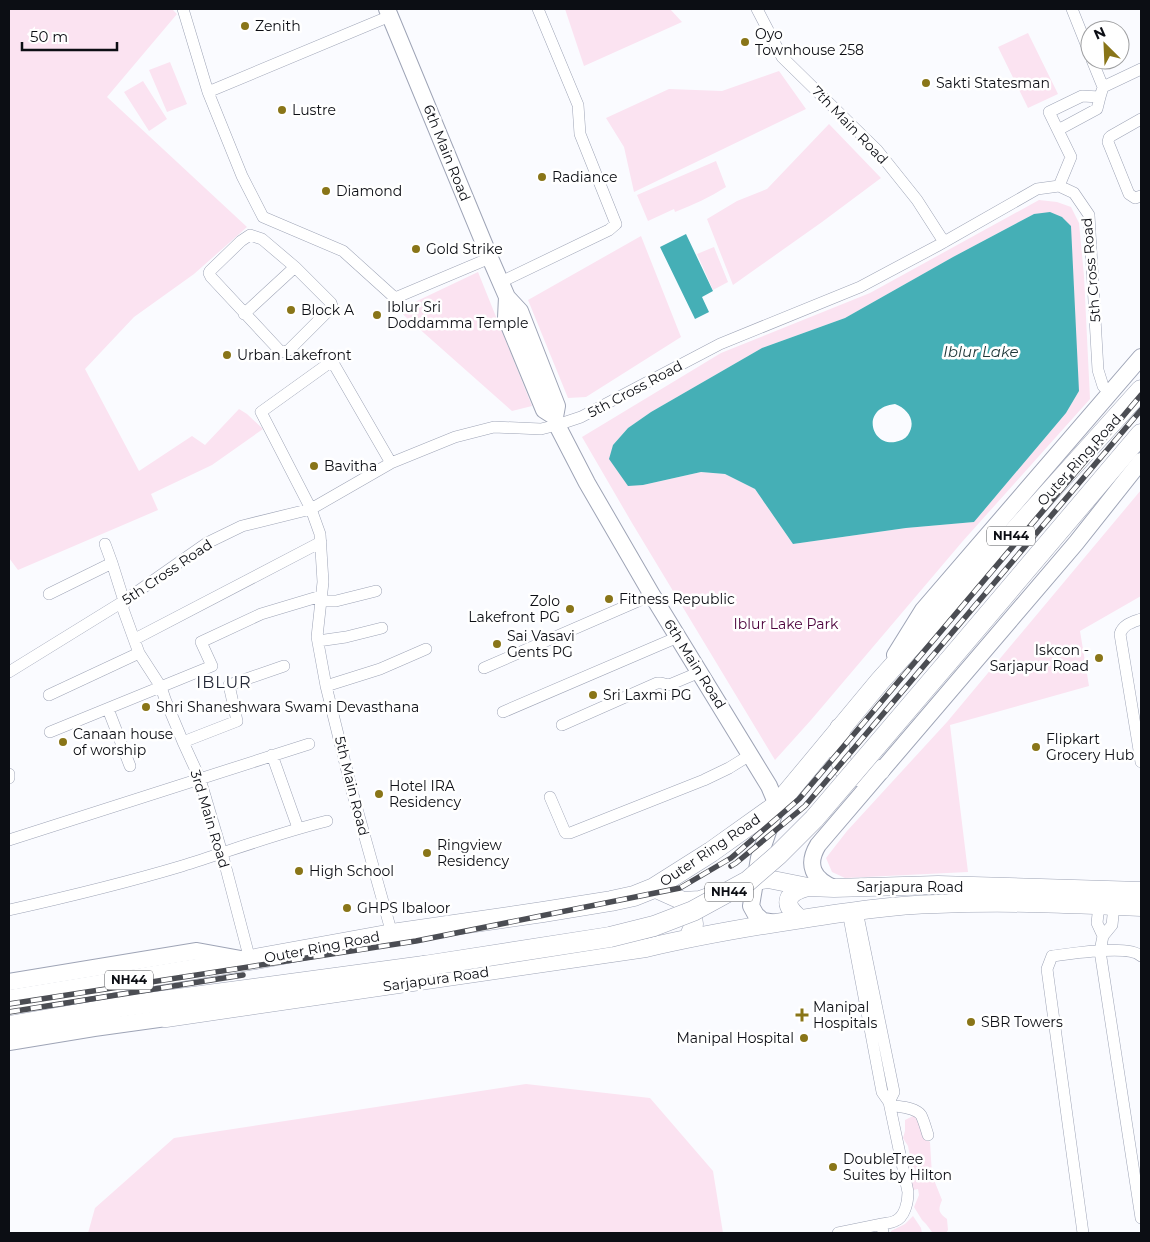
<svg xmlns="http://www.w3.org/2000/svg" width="1150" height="1242" font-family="Montserrat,sans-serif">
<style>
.green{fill:#fbe3f1;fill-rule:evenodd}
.water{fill:#45afb6;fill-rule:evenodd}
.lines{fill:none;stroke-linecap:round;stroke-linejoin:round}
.street-casing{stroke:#9ea4b6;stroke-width:12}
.secondary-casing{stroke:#9ea4b6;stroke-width:18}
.primary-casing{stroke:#9ea4b6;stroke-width:19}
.highway-casing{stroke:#9ea4b6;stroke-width:21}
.street{stroke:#fff;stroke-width:11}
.secondary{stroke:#fff;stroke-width:16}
.primary{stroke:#fff;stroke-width:18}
.highway{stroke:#fff;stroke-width:20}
.rail-casing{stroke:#4b4d53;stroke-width:5.5}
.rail{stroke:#fff;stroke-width:4;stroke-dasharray:11;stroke-linecap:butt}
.highway-bridge-casing{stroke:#9ea4b6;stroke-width:21;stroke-linecap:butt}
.highway-bridge{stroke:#fff;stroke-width:20}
.poi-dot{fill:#897518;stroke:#fff;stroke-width:2}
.labels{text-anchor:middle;stroke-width:5;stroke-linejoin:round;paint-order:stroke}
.shield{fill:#fff;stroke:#55565a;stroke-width:1}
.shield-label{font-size:12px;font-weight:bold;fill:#0c0e14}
.poi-label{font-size:14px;fill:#0c0e14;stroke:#fff;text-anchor:start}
.street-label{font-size:14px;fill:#0c0e14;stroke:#fff}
.park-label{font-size:14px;fill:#4c013b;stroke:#fff}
.water-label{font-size:15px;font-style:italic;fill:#1f3739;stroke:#fff}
.quarter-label{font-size:16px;letter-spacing:1px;fill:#242837;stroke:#fff}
</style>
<rect width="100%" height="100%" fill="#fafbff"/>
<path class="green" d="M9 9H172L177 14 107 97 247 227 194 274 134 317 85 369 139 471 192 436 205 445 239 409 247 414 263 429 212 465 151 494 158 510 18 570 9 558Z
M565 9H670L682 22 584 66Z
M1028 33 1058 94 1028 108 998 47Z
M170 62 187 104 167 112 149 70Z
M779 71 806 109 634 192 624 147 606 118 669 89 722 91Z
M143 81 167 119 149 131 124 92Z
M829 124 881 178 822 222 733 285 707 219 737 201 767 189Z
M716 161 726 187C710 197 693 205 675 212L674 209 648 221 637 195Z
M1039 200 1057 202 1071 207 1079 223 1084 276 1090 399 962 542 811 720 775 760 632 523 582 437 721 353 870 293ZM1034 214 1079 391 1066 413 974 522 906 528 793 544 755 489 725 474 701 472 643 485 613 445 628 428 651 412 762 348 845 318 953 257Z
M641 236 681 337 586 397 568 398 528 300Z
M714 247 728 282 713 290 697 254Z
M478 272 532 406 512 411 398 310Z
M1141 490V596L1080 631 1089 686 950 725 968 872 845 878 832 872 826 858 847 831 947 722Z
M526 1084 650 1098 713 1171 723 1233H88L95 1208 174 1138Z
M915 1115 920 1123 922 1136 930 1142 932 1175 942 1200C938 1210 938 1212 947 1219L948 1230 946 1233 932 1232 926 1224 922 1220 914 1207 919 1195 918 1189 913 1190 906 1166 911 1162 908 1146 903 1138 905 1131V1120Z
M913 1216 921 1228 922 1233H891V1231L905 1224Z"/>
<path class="water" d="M1050 212 1062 217 1071 226 1079 391 1066 413 974 522 906 528 793 544 755 489 725 474 701 472 643 485 628 486 609 459 613 445 628 428 651 412 762 348 845 318 953 257 1034 214ZM895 404C908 409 917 421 908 435 905 439 900 441 895 442 871 446 860 408 895 404Z
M686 234 713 291 702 297 709 312 695 319 660 247Z"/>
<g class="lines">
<defs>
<path id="street" d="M183 9 208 92 242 176 263 217 343 251 395 298 490 258
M757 9 782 57 877 150 917 200 944 242
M1072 9 1090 54
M1092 60 1103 87
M208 92 390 16
M1100 97 1103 87 1141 69
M1141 119 1111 136 1109 138 1108 142 1129 194 1135 198 1141 196
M1058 130 1097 109 1100 97 1082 96 1049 112 1071 157 1059 186
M250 235 262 239 295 267 331 303 332 306 330 309 289 350 284 352 280 351 211 277 209 273 210 271 241 241Z
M501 282 609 230 616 224 580 134 578 105 538 9
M244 314 295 267
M391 463 332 361 261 412 311 509 320 534 323 582 317 637 326 686 352 791 392 934
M105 544 112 563 124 601 123 609 139 653 161 687 165 699 183 742 200 779 222 853 250 960
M49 594 112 563
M321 601H336L376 591
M1141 619C1133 622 1123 624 1120 634L1141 762
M135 639 321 542
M318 641 346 637 382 628
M484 668 652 595
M9 672 124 601 207 543 242 526 311 509 391 463 455 437 494 427 541 429 557 425 581 417 720 344 860 287 937 246 1037 189 1059 186 1074 193 1089 215 1098 370 1103 386 1111 393
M326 686 380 669 426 649
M49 695 139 653
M108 709 130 766
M503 712 678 637
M562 725 657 683H661L669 685 700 672
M50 732 212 666 201 642 261 614 321 596
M183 742 237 721 229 685 284 666
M272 755 298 828
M9 774V778
M550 797 565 832 566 833H570L704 780 729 768 750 755
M9 840 309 744
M1099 905 1097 923 1103 936
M1114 906 1112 925 1103 936 1100 951 1141 1218
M9 910C67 897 125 883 182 866 230 851 278 833 327 821
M857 911 894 1092 889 1102
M848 912 882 1092 889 1102 908 1192C908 1202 905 1217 895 1221 891 1223 887 1223 882 1224L883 1233
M890 1105C899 1107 915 1107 921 1115 924 1121 926 1129 928 1135
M838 1233 882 1224
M1083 1233 1047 969 1052 956C1071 954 1128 944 1141 956"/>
<path id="secondary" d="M387 9 490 258 507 297 520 311 557 406 555 417 557 425 587 483 652 595 769 786 777 805 759 858 751 906 756 915 763 921 776 923
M507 297 506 318 544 410 555 417
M895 655 923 610 1141 357
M834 888C813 879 806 865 818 845L1076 543 1141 461
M9 982 197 951 241 959
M9 1042 94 1028 166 1018"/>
<path id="primary" d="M743 884 755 881 768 879 808 887 834 888 938 885 1141 891
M654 888 683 901 688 908 693 917 694 924 688 938
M683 901 700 900 714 895
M800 919C797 916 791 911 789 906 785 894 800 889 808 887
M154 1002 166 1018 646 948C697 936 749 927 802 919 847 912 892 905 937 904 1005 901 1073 904 1141 907"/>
<path id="highway" d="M947 663 1141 434
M840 728C840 743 835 775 857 776 865 776 873 773 880 770
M9 1000 250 960 392 934 543 912 611 901 634 896 654 888 711 852 777 805 880 681 1141 390
M9 1026 125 1006 424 966"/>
</defs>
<use href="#street" class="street-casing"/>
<use href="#secondary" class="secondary-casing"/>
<use href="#primary" class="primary-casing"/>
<use href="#highway" class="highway-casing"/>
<use href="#street" class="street"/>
<use href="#secondary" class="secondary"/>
<use href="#primary" class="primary"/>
<use href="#highway" class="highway"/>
<defs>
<path id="rail" d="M731 866 736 863 805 806 1141 410
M9 1004 416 941 680 888 731 858 799 799 1141 395
M9 1012 243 975"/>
</defs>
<use href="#rail" class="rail-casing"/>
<use href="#rail" class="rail"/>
<defs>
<path id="highway-bridge" d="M424 966 610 937 654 926 693 911 748 881 778 855 814 819 947 663"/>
</defs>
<use href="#highway-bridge" class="highway-bridge-casing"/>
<use href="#highway-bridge" class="highway-bridge"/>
</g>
<g class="poi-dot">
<circle cx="245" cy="26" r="5"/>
<circle cx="745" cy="42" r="5"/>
<circle cx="926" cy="83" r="5"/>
<circle cx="282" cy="110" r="5"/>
<circle cx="542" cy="177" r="5"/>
<circle cx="326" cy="191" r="5"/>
<circle cx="416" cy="249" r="5"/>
<circle cx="291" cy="310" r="5"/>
<circle cx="377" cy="315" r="5"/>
<circle cx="227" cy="355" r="5"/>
<circle cx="314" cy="466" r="5"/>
<circle cx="609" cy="599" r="5"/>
<circle cx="570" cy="609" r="5"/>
<circle cx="497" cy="644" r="5"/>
<circle cx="1099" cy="658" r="5"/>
<circle cx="593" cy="695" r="5"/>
<circle cx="146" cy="707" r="5"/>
<circle cx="63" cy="742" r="5"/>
<circle cx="1036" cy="747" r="5"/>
<circle cx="379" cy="794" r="5"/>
<circle cx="427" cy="853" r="5"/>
<circle cx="299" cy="871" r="5"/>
<circle cx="347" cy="908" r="5"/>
<path d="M799.5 1007.5h5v5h5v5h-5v5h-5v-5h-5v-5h5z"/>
<circle cx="971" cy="1022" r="5"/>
<circle cx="804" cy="1038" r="5"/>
<circle cx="833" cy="1167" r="5"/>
</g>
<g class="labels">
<g class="shield">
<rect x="987" y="526.5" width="48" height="19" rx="4"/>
<rect x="705" y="882.5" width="48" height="19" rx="4"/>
<rect x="105" y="970.5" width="48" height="19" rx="4"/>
</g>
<g class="shield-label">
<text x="1011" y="540">NH44</text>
<text x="729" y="896">NH44</text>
<text x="129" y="984">NH44</text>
</g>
<g class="poi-label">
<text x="255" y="31">Zenith</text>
<text x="755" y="39">Oyo<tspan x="755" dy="16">Townhouse 258</tspan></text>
<text x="936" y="88">Sakti Statesman</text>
<text x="292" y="115">Lustre</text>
<text x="552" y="182">Radiance</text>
<text x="336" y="196">Diamond</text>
<text x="426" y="254">Gold Strike</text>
<text x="387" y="312">Iblur Sri<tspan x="387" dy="16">Doddamma Temple</tspan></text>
<text x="301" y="315">Block A</text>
<text x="237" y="360">Urban Lakefront</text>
<text x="324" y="471">Bavitha</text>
<text x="619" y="604">Fitness Republic</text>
<text x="560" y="606" text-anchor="end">Zolo<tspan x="560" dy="16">Lakefront PG</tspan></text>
<text x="507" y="641">Sai Vasavi<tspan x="507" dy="16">Gents PG</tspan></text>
<text x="1089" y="655" text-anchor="end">Iskcon -<tspan x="1089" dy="16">Sarjapur Road</tspan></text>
<text x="603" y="700">Sri Laxmi PG</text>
<text x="156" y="712">Shri Shaneshwara Swami Devasthana</text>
<text x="73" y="739">Canaan house<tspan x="73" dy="16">of worship</tspan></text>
<text x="1046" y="744">Flipkart<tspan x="1046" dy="16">Grocery Hub</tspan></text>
<text x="389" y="791">Hotel IRA<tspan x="389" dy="16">Residency</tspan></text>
<text x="437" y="850">Ringview<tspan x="437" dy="16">Residency</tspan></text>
<text x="309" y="876">High School</text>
<text x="357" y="913">GHPS Ibaloor</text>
<text x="813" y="1012">Manipal<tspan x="813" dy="16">Hospitals</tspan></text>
<text x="981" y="1027">SBR Towers</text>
<text x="794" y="1043" text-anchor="end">Manipal Hospital</text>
<text x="843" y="1164">DoubleTree<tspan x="843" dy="16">Suites by Hilton</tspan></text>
</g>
<g class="street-label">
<text transform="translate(850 125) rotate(46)" y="5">7th Main Road</text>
<text transform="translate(447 153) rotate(68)" y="5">6th Main Road</text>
<text transform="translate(1091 270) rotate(-95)" y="5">5th Cross Road</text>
<text transform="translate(635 389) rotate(-28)" y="5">5th Cross Road</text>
<text transform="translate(1079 460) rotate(-48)" y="5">Outer Ring Road</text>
<text transform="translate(167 572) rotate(-34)" y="5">5th Cross Road</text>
<text transform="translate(695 664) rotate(58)" y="5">6th Main Road</text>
<text transform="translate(352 786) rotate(76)" y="5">5th Main Road</text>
<text transform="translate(210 819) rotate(73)" y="5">3rd Main Road</text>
<text transform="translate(710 850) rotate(-34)" y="5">Outer Ring Road</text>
<text x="910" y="892">Sarjapura Road</text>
<text transform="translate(322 947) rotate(-11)" y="5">Outer Ring Road</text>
<text transform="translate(436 979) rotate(-8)" y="5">Sarjapura Road</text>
</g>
<g class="park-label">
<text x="786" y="629">Iblur Lake Park</text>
</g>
<g class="water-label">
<text x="981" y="357">Iblur Lake</text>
</g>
<g class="quarter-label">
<text x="224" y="688">IBLUR</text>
</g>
</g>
<rect width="1150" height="1242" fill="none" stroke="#0c0e14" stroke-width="20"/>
<g transform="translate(1105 45) rotate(336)"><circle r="24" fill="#ffffff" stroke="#9e9fa1"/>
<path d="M0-4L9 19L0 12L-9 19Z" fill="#897518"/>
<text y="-8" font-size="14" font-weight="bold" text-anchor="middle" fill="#0c0e14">N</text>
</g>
<path d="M22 42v8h95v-8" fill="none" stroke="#0c0e14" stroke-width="2.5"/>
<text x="30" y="42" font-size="15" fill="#0c0e14" stroke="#ffffff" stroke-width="4" paint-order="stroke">50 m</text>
</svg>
